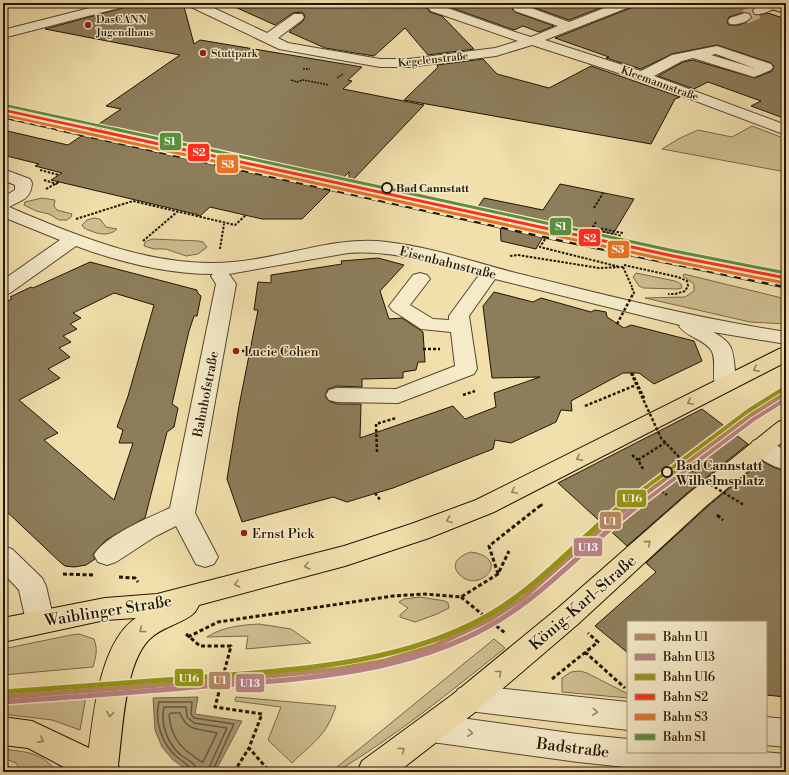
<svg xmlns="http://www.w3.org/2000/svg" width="789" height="775" font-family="'Libre Bodoni',serif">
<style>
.green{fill:#cdbd8f;stroke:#76684a}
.water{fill:#aa9b73;stroke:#736547}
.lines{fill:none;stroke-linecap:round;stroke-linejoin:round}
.shore{stroke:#65583c;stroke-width:1.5}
.building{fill:#8d7e5b;stroke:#201404;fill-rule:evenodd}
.minor-tunnel{stroke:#d2c193;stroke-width:14;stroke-dasharray:14 7;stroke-linecap:butt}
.minor-casing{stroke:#54472e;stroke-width:2}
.major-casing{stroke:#201404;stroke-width:2}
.path-far3{stroke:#201404;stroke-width:1.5;stroke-dasharray:2 1;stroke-linecap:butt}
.path-far2{stroke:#201404;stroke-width:2;stroke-dasharray:2.5 1.5;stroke-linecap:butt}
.path-far1{stroke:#201404;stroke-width:2.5;stroke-dasharray:3 2;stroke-linecap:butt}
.path{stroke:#201404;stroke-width:3;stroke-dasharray:4 2.5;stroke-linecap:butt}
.minor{fill:#f6ebc9;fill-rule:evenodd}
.major{fill:#f1e0ac;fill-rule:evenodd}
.rail-far1-casing{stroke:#201404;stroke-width:3}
.rail-casing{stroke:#201404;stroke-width:3.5}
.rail-far1{stroke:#f6ebc9;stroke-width:2;stroke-dasharray:5.5;stroke-linecap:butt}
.rail{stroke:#f6ebc9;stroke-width:2.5;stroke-dasharray:7;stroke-linecap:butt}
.path-bridge-far1{stroke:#201404;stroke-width:2;stroke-dasharray:2.5 1.5;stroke-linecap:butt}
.path-bridge{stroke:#201404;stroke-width:2.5;stroke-dasharray:3 2;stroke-linecap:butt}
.rail-1-far1-casing{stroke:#f6ebc9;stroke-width:7}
.rail-1-casing{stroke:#f6ebc9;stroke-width:8}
.rail-2-far1-casing{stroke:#f6ebc9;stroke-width:7}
.rail-2-casing{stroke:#f6ebc9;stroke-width:8}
.rail-3-far1-casing{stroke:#f6ebc9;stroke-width:7}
.rail-3-casing{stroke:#f6ebc9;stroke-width:8}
.rail-4-far1-casing{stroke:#f6ebc9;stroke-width:4.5}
.rail-4-casing{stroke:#f6ebc9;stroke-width:5.5}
.rail-5-far1-casing{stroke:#f6ebc9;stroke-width:4.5}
.rail-5-casing{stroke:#f6ebc9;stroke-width:5.5}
.rail-6-far1-casing{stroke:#f6ebc9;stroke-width:4.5}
.rail-6-casing{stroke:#f6ebc9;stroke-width:5.5}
.rail-1-far1{stroke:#b68862;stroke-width:4}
.rail-1{stroke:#b68862;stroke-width:5}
.rail-2-far1{stroke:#ba8188;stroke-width:4}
.rail-2{stroke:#ba8188;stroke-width:5}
.rail-3-far1{stroke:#949614;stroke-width:4}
.rail-3{stroke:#949614;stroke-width:5}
.rail-4-far1{stroke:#ff2e1d;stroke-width:2.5}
.rail-4{stroke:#ff2e1d;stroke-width:3}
.rail-5-far1{stroke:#e97221;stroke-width:2.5}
.rail-5{stroke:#e97221;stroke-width:3}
.rail-6-far1{stroke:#5c8e3c;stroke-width:2.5}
.rail-6{stroke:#5c8e3c;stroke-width:3}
.oneway{stroke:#938460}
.oneway2{stroke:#968a70}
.poi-dot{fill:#8f2418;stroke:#f6ebc9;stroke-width:1.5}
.stop-dot{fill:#f6ebc9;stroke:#201404;stroke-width:2}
.labels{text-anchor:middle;stroke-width:3;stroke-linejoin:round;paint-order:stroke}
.far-poi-label{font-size:11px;fill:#201404;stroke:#f6ebc9;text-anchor:start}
.far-street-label{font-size:11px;fill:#201404;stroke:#f6ebc9}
.far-stop-label{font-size:11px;font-weight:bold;fill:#201404;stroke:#f6ebc9;text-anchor:start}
.street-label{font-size:13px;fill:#201404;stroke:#f6ebc9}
.poi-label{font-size:13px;fill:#201404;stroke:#f6ebc9;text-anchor:start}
.stop-label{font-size:13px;font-weight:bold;fill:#201404;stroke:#f6ebc9;text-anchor:start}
.near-street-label{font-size:16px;fill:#201404;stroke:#f6ebc9}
.line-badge{stroke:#f6ebc9;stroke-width:1.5}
.badge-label{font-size:11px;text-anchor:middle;font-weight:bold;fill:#fff}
</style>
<rect width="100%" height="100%" fill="#f1e0ac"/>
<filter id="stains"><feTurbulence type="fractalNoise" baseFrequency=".005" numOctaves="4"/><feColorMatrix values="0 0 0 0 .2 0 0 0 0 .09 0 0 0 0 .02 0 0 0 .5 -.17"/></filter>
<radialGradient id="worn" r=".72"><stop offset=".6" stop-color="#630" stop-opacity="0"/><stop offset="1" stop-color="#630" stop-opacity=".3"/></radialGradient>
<path class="green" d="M752 126 786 139V172L662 149 680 138 698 130 732 137Z
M42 198 55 200 54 206 57 210 72 214 71 217 67 220H59L49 214 36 211 24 205 25 202Z
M94 218 100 219 106 227 117 229C108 238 94 233 84 228L82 225 87 220Z
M152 239 199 241 203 242 207 247 198 254 186 256 166 249H154L144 246 145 242Z
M636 273 675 281 681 284 682 288 678 289 643 288 639 286 633 277Z
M684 274 786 299V324L750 322 645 298 685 297 694 291V284L683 276Z
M471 552C514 558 478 596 459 574 449 563 461 555 471 552Z
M420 597 445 601 448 603 449 608 437 614 415 622 400 617V615L408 608 399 602 404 599Z
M259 624 291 629 311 643 246 649 248 636 207 637C222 627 241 625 259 624Z
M79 634 94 639C98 650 96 656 93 667L3 675V649L71 635Z
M494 639 505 648C450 692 396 736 336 772H331Z
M580 671 587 673 628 694V698L562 692V678L571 672Z
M86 696 80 730 52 720 3 714V702Z
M236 697 336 706C326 737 313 742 292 763L268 740 281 707 235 701Z
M3 749C26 752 42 752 57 772H22L16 763 3 758Z"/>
<path class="water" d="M198 697 195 714 242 721 215 772H191L173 760 162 747 155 730 153 698Z"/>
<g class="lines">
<path class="shore" d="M171 713H180C188 733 199 728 217 733L203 762C199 761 196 758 192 755 177 745 171 733 169 715Z
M192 772C190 765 182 761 177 757 162 744 154 721 159 702H192L191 714 194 718 234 724 212 772
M197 772C196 763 189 761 182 756 168 745 160 725 164 707H186L187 717 194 723 227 728 207 772"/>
</g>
<path class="building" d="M141 3H183L194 44 200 40 362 67 348 80 352 81 343 89 424 105 349 184V172L302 219H262L210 207 200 216 195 214 51 180 62 173 35 166 39 164 3 155V130L68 145 121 109 106 106 180 55 45 29Z
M226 3H423L430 12 442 16 474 49 428 55 405 28 374 56 325 48 289 32 303 21 305 16 302 12 293 13 275 25Z
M442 3H613L569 20 524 4H514L512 9 515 12 554 26 539 32 523 26 514 30 441 4Z
M635 3H734L753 9 752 12 755 16 768 13 786 19V119L751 106 761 101 708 82 694 89 658 76 683 62 693 60 755 78 772 71 774 66 771 63 717 45 672 54 641 69 606 58 609 57 555 38 633 7ZM745 12 749 13 752 16 750 20 739 25H729L727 22 729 17Z
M483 59 497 74 549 88 591 66 680 97 675 99 651 144 404 100 438 67 437 65Z
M560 184 634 199 610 239 549 226 536 249 501 241 500 220H469L484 198 543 210Z
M378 258 404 265 380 291 389 319 402 318 423 332 425 362H418L416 370 403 372V378L362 379V387L337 386 328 389 325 396 329 401 337 404H361L360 438 453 406 465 419 496 407 494 393 540 377 492 378 483 306 494 292 533 302 541 298 591 312 595 310 606 312 607 317 624 328 631 325 694 341 702 361 654 384 639 373H623L571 401 572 411 561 410 556 422 511 443 495 440 493 449 393 488 347 502 333 497 242 522 227 479 239 406 258 310H254L258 282 271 283V275L342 264 341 261Z
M90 262 197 290V292L201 296 197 316H194L189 331 172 404 178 408 174 427 167 432 145 518 106 540 93 554 95 559 86 565 74 567 65 566 60 562 3 508V303L12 299 10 297 31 287 33 288ZM114 293 154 305 128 396 117 427 123 430 119 443H133L114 500 44 440 58 433 19 400 60 378 48 369 70 357 59 348 71 342 63 336 77 329 70 324 81 318 73 313Z
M702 409 748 444 687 493 627 546 558 483Z
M762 461 775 468 786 471V697L766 695V622H628V653L595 626 656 572 646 563 707 507Z"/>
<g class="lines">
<path class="minor-tunnel" d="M745 17 759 11"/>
<defs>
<path id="minor" d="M109 3H129L127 6 3 38V30Z
M187 3H203L267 33 294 14H302L304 17 302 20 278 38 288 43 380 59H409L495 48 518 41 431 11 424 3H437L439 5 512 31 531 37 558 26 515 11 513 8 515 5H523L569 22 617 3H634L632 6 545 40 641 71 672 55 717 46 771 64 773 67 771 70 754 77 693 58 682 61 654 76 786 125V135L637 79 532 45 496 56 409 67H380L279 49 189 6ZM716 54 754 68 711 55Z
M766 3H776L777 5C772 11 762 15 755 14L753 11 755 8Z
M745 13 749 14 751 17C747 23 736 25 730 24L728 21 730 18Z
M3 169 30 179 32 183C31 199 22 200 9 207 80 237 155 269 233 262 284 258 335 235 387 242 431 247 473 262 516 273 605 295 695 318 786 332V344L713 332C733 343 733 349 735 371 736 378 737 383 733 389L725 391 717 389C710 377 718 360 711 350 704 339 686 337 679 326L680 325 495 279 469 316 477 369 474 374 398 403 337 402 329 400 326 395 329 390 337 388 396 389 455 366 451 332 421 329 392 310 389 306 413 275 420 273 427 275 430 279 410 305 433 319 449 320V316L479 275C435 263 394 250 348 253L229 274 236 284 195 513 218 557 214 564 205 567 196 564 176 526 156 536 116 562 107 565 98 562 94 555C104 536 150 517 170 508L216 284 211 276 213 274C167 274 119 262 76 246L10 293 3 295V280L60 240 3 217V197L15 190V185L3 180Z
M761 439 769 441 786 451V470C773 467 756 458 749 447L753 441Z
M3 546 12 549 42 578 46 586 54 621 50 629 40 632 30 629 26 621 19 590 3 573Z
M469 685 628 702V730L469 711 458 707 454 698 458 689Z
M432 714 578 734 628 739V752H763L786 754V772H672L578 762 432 742 421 738 417 728 421 718Z
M766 717 786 719V747L766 745Z"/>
<path id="major" d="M757 3H777L786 5V13L759 6Z
M786 347V362L494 512 429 538 345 566 199 605C198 607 196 611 194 613 185 622 163 627 152 637 124 660 123 731 118 765L121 772H73L28 748 3 745V717L32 721 89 748C94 710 101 641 136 618L105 620 3 642V618L105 598 157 594 344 546 411 524 476 500 779 349Z
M786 419V439L706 506 578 624 474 713 398 772H357L362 761 452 695 558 608 688 494 778 422Z"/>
</defs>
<use href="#minor" class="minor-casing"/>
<use href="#major" class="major-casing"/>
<path class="path-far3" d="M303 69H310
M337 78 343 74
M291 80 297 82 303 80 329 85"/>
<path class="path-far2" d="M40 170 59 175
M44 180 57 184
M46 189 59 182
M594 208 603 193
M76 219 133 201 235 225 246 215
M593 227 623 233
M591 229 622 236
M588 234 596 222
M545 239 540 247 620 267
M143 241 177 212
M220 249 224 224
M510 256 518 255 599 268 623 267
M624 265 678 277 687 281 688 286 685 291 675 294H668
M623 267 632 287"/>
<path class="path-far1" d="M423 349H440
M237 351H250
M632 373 645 400
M463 395 475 391
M585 406 636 385
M377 452 376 424 396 418
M632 455 638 460 643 469
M638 460 666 442
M661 491 667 495
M375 493 381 501
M540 506 543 504"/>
<path class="path" d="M717 515 723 520
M63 574 94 575
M498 574 489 546 541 505
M119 577 135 578 138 582
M461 597 505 633
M186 634 200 646H231L215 707 262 714 249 748 270 772
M188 637 218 622 393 596 425 594 461 597 498 574 509 551
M585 652 625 688
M552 679 598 642 588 633
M3 765 6 764 12 772
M234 772 249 748"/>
<use href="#minor" class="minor"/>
<use href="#major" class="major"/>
<defs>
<path id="rail-far1" d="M3 117 62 130"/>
<path id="rail" d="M57 129 555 239 786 287"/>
</defs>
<use href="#rail-far1" class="rail-far1-casing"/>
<use href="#rail" class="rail-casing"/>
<use href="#rail-far1" class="rail-far1"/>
<use href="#rail" class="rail"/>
<path class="path-bridge-far1" d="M632 288 634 293 633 295"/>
<path class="path-bridge" d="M617 324 633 294
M631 373 661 438 698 477 744 505"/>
<defs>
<path id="rail-1-far1" d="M629 506 751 415 786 393"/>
<path id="rail-1" d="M3 697 239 679 340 669 385 661 432 647 489 620 523 598 611 520 631 505"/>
<path id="rail-2-far1" d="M638 506 754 419 786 399"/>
<path id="rail-2" d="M3 702C71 697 139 692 207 686 304 679 405 674 491 625 546 594 589 543 639 505"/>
<path id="rail-3-far1" d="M621 506 748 411 783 389"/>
<path id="rail-3" d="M3 692C70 687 138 682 205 677 301 669 401 664 487 616 530 592 571 549 608 516L622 505"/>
<path id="rail-4-far1" d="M3 110 95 130"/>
<path id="rail-4" d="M90 129 673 256 786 278"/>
<path id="rail-5-far1" d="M3 115 72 130"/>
<path id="rail-5" d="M67 129 672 261 785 283"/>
<path id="rail-6-far1" d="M4 105 119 130"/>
<path id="rail-6" d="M114 129 674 251 786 273"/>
</defs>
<use href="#rail-1-far1" class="rail-1-far1-casing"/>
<use href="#rail-1" class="rail-1-casing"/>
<use href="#rail-2-far1" class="rail-2-far1-casing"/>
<use href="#rail-2" class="rail-2-casing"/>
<use href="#rail-3-far1" class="rail-3-far1-casing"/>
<use href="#rail-3" class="rail-3-casing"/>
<use href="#rail-4-far1" class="rail-4-far1-casing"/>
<use href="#rail-4" class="rail-4-casing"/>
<use href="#rail-5-far1" class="rail-5-far1-casing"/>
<use href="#rail-5" class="rail-5-casing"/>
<use href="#rail-6-far1" class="rail-6-far1-casing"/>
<use href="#rail-6" class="rail-6-casing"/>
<use href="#rail-1-far1" class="rail-1-far1"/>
<use href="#rail-1" class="rail-1"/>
<use href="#rail-2-far1" class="rail-2-far1"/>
<use href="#rail-2" class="rail-2"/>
<use href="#rail-3-far1" class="rail-3-far1"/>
<use href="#rail-3" class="rail-3"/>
<use href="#rail-4-far1" class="rail-4-far1"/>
<use href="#rail-4" class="rail-4"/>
<use href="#rail-5-far1" class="rail-5-far1"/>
<use href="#rail-5" class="rail-5"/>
<use href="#rail-6-far1" class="rail-6-far1"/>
<use href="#rail-6" class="rail-6"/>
</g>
<defs><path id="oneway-chevron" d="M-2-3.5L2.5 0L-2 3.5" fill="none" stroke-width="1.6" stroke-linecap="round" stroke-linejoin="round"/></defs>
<g class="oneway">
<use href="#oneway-chevron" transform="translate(756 369) rotate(153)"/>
<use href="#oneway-chevron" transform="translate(690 402) rotate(153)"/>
<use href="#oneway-chevron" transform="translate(579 458) rotate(153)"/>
<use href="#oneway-chevron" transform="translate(514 491) rotate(153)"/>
<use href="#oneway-chevron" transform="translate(449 520) rotate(159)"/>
<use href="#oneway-chevron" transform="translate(648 543) rotate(-41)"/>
<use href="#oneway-chevron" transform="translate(307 566) rotate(166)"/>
<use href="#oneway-chevron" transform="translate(237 584) rotate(166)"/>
<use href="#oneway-chevron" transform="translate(142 630) rotate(143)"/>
<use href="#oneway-chevron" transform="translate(499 673) rotate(-39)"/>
<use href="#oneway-chevron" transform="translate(110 714) rotate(99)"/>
<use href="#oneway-chevron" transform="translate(41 740) rotate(27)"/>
<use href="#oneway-chevron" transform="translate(402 750) rotate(-37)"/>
</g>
<g class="oneway2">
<use href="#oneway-chevron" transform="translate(595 712) rotate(6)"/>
<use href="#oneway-chevron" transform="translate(470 733) rotate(8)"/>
</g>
<g class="poi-dot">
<circle cx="88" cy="25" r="4"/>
<circle cx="203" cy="53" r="4"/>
<circle cx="236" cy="351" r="4"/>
<circle cx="244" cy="533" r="4"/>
</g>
<g class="stop-dot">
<circle cx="387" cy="188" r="5"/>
<circle cx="667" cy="472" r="5"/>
</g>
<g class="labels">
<g class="far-poi-label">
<text x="96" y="23">DasCANN<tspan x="96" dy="13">Jugendhaus</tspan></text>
<text x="211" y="57">Stuttpark</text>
</g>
<g class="far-street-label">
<text transform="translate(433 59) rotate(-6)" y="4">Kegelenstraße</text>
<text transform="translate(660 83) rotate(20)" y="4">Kleemannstraße</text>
</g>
<g class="far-stop-label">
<text x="396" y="192">Bad Cannstatt</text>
</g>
<g class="street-label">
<text transform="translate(448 262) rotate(14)" y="5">Eisenbahnstraße</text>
<text transform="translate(205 394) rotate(-79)" y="5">Bahnhofstraße</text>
</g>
<g class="poi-label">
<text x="244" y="356">Lucie Cohen</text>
<text x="252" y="538">Ernst Pick</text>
</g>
<g class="stop-label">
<text x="676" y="470">Bad Cannstatt<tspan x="676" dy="15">Wilhelmsplatz</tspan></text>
</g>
<g class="near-street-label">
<text transform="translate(582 602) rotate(-41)" y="6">König-Karl-Straße</text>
<text transform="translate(108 610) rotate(-9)" y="6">Waiblinger Straße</text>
<text transform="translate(573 747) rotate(7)" y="6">Badstraße</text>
</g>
</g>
<g class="line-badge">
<rect x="159" y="132" width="23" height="19" rx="4" fill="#5c8e3c"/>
<rect x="187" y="143" width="23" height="19" rx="4" fill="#ff2e1d"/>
<rect x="216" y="154" width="23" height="20" rx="4" fill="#e97221"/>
<rect x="549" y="217" width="23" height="19" rx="4" fill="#5c8e3c"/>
<rect x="578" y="228" width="23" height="19" rx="4" fill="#ff2e1d"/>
<rect x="607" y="240" width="23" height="19" rx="4" fill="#e97221"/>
<rect x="616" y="489" width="31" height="19" rx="4" fill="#949614"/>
<rect x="599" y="511" width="23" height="19" rx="4" fill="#b68862"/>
<rect x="573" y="537" width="30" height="20" rx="4" fill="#ba8188"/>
<rect x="174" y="668" width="30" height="19" rx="4" fill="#949614"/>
<rect x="208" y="671" width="23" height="19" rx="4" fill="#b68862"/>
<rect x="235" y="673" width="30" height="20" rx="4" fill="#ba8188"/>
</g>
<g class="badge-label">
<text x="170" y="145">S1</text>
<text x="199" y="156">S2</text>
<text x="228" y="168">S3</text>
<text x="561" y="230">S1</text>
<text x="590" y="242">S2</text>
<text x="618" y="253">S3</text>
<text x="632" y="502">U16</text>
<text x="610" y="525">U1</text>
<text x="588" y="551">U13</text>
<text x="189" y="682">U16</text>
<text x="220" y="684">U1</text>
<text x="250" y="687">U13</text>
</g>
<rect width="789" height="775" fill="none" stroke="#f1e0ac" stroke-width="16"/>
<rect x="4" y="4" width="781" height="767" fill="none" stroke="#201404" stroke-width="2"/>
<rect x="8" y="8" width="773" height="759" fill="none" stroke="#201404"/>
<rect x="627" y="621" width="140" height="132" fill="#f6ebc9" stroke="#a0957a"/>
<rect x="635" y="634" width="20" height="6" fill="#b68862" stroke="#a0957a"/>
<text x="663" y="641" font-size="12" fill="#201404">Bahn U1</text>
<rect x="635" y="654" width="20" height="6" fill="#ba8188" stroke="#a0957a"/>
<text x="663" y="661" font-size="12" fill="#201404">Bahn U13</text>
<rect x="635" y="674" width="20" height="6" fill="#949614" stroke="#a0957a"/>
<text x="663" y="681" font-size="12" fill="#201404">Bahn U16</text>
<rect x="635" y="694" width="20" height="6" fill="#ff2e1d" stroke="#a0957a"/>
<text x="663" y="701" font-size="12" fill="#201404">Bahn S2</text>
<rect x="635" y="714" width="20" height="6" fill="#e97221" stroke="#a0957a"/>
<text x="663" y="721" font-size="12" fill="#201404">Bahn S3</text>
<rect x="635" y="734" width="20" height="6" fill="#5c8e3c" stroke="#a0957a"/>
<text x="663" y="741" font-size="12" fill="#201404">Bahn S1</text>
<rect width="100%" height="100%" filter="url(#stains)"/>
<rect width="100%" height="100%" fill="url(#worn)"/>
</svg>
